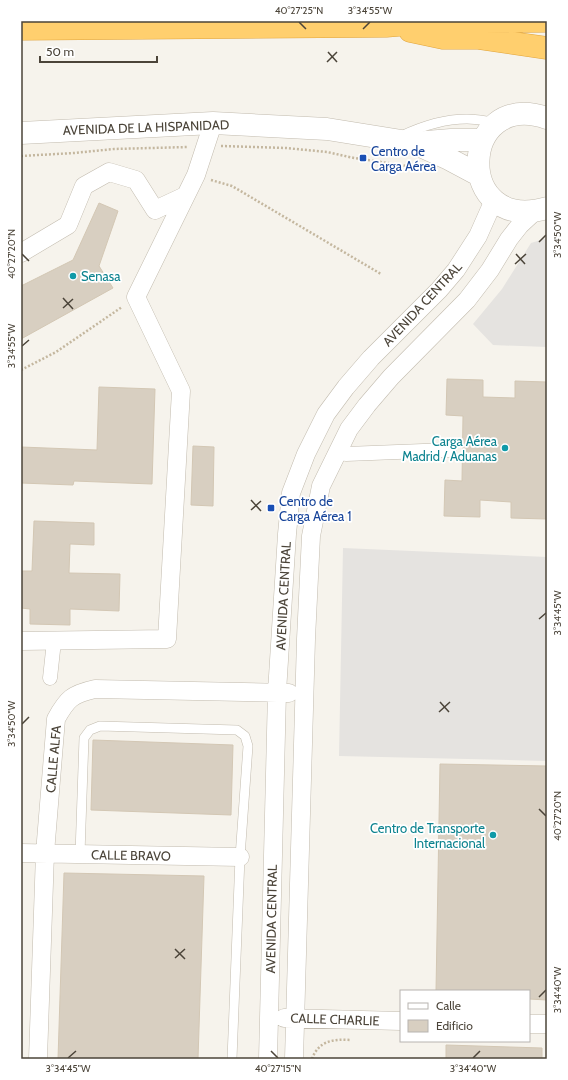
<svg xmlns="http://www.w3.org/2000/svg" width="568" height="1080" font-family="Cabin,sans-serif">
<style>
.parking{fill:#e5e3e0}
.building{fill:#d8cfc1;stroke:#d3c7b4}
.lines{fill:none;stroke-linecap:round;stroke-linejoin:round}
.service-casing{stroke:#c2bbae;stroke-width:10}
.pedestrian-casing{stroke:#c2bbae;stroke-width:15}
.minor-casing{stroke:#c2bbae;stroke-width:19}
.tertiary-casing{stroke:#c2bbae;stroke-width:23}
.motorway-casing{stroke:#e0a43c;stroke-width:23}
.path{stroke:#c4b79f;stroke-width:2.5;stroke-dasharray:2 2;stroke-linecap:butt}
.service{stroke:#fff;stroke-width:9}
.pedestrian{stroke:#fff;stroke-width:14}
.minor{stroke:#fff;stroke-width:18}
.tertiary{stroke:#fff;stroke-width:22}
.motorway{stroke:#ffcf6e;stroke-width:22}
.ticks{fill:none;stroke:#4b4439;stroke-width:1.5}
.transit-dot{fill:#1a4fb4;stroke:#fff;stroke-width:1.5}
.culture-dot{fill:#0f9aa8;stroke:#fff;stroke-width:1.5}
.labels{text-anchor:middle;stroke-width:3.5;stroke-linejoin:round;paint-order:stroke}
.street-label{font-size:13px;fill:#4b4439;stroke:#fff}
.transit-label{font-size:13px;fill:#164399;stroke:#fff;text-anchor:start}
.culture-label{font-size:13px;fill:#0d838f;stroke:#fff;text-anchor:end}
.neatline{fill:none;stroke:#4b4439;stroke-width:1.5}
.ticks-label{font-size:10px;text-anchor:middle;fill:#4b4439}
</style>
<rect width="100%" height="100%" fill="#f6f3ec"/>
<path class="parking" d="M547 238V347L493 345 473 324 502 289 531 243Z
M343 548 547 557V761L339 756Z"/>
<path class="building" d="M99 203 118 211 99 266 113 288 21 339V286L73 260Z
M447 379 483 380V397L515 398V381L547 382V519L511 518V502L480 500V517L444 516 445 480 462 481 463 416 446 415Z
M99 387 155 389 152 484 74 481 73 485 21 483V447L97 450Z
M193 446 214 447 213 506 191 505Z
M34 521 94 523V545L70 544 69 573 120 574 119 611 70 609V625L30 624V609L21 608V571H32Z
M93 740 233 745 231 815 91 810Z
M440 764 547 766V1000L529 999V991H436Z
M64 873 204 876 198 1059H58Z
M446 1045 542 1048V1059H446Z"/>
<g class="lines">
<defs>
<path id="service" d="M401 136C422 126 444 119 467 119 476 119 486 121 495 122
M80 854 84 738 90 730 100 726 237 730 245 736 248 746 240 857 232 1059"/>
<path id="pedestrian" d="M346 454 449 450
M50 678 54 641"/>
<path id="minor" d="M21 253 68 225 84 186 109 172 136 180 155 210 185 196
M21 641 167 639 181 391 136 297 196 175 213 123
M21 853 240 857
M284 1018 401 1021
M529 1024H547
M38 1059 45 853 56 719C67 699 72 694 95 689L289 693
M268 1059 277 692 287 534 291 493 306 454 326 414 346 387 371 358 439 290 456 270 478 236 494 200
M294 1059 306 639 311 536 321 486 349 429 367 405 391 377 467 300 490 270 509 239 520 225 534 212"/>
<path id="tertiary" d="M547 118C458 88 453 235 547 208
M21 133 213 123 327 129 414 143 449 159 479 175
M414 143 451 140H483"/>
<path id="motorway" d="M21 29 386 26 434 22 547 21
M410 31 443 38H479L547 48"/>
</defs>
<use href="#service" class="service-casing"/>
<use href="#pedestrian" class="pedestrian-casing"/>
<use href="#minor" class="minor-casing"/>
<use href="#tertiary" class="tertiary-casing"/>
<use href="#motorway" class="motorway-casing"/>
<path class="path" d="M221 146 286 148 327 152 354 158 421 168
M21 156 74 153 114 149 188 147
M211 180 232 186 381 274
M21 370 56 352 122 307
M312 1059C319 1040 334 1039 351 1040"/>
<use href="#service" class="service"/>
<use href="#pedestrian" class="pedestrian"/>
<use href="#minor" class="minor"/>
<use href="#tertiary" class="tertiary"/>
<use href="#motorway" class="motorway"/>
</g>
<path class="ticks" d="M299 22 306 29M363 29 370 22M328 52 337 62M327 62 337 52M539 242 546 235M22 254 29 261M516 254 525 264M515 264 526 254M63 298 73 309M63 308 73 299M22 346 29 340M251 500 261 511M251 510 261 501M539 619 546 613M440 702 449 712M439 712 450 702M22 724 29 717M539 809 546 816M175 949 185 959M175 958 185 949M539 997 546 990M271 1051 278 1058M68 1058 76 1051M473 1058 480 1051"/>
<g class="transit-dot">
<rect x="359" y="154" width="8" height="8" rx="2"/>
<rect x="267" y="504" width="8" height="8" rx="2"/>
</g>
<g class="culture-dot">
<circle cx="73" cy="276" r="4"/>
<circle cx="505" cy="448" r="4"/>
<circle cx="493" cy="835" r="4"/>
</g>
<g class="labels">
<g class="street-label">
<text transform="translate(146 127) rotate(-2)" y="5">AVENIDA DE LA HISPANIDAD</text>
<text transform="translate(422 304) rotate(-47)" y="5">AVENIDA CENTRAL</text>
<text transform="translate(283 596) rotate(-87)" y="5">AVENIDA CENTRAL</text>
<text transform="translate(53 759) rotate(-85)" y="5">CALLE ALFA</text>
<text transform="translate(131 855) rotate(1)" y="5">CALLE BRAVO</text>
<text transform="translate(271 919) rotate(-89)" y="5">AVENIDA CENTRAL</text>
<text transform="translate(335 1019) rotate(2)" y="5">CALLE CHARLIE</text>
</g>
<g class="transit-label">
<text x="371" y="156">Centro de<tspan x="371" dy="15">Carga Aérea</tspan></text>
<text x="279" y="506">Centro de<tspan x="279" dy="15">Carga Aérea 1</tspan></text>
</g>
<g class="culture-label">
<text x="81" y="281" text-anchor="start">Senasa</text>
<text x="497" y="446">Carga Aérea<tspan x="497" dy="15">Madrid / Aduanas</tspan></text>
<text x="485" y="833">Centro de Transporte<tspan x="485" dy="15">Internacional</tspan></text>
</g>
</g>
<rect width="568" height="1080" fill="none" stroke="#ffffff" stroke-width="44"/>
<rect x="400" y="990" width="130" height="52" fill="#ffffff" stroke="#b7b4b0"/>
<rect x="408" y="1003" width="20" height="6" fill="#ffffff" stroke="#b7b4b0"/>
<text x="436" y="1010" font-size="12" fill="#4b4439">Calle</text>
<rect x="408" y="1020" width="20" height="12" fill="#d8cfc1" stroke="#b7b4b0"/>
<text x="436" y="1030" font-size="12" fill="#4b4439">Edificio</text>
<path d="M40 56v6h117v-6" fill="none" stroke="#4b4439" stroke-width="2"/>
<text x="46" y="56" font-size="12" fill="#4b4439" stroke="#ffffff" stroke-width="3" paint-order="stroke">50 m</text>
<rect x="22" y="22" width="524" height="1036" class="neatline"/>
<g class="ticks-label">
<text x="299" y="14">40°27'25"N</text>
<text x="370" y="14">3°34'55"W</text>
<text transform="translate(557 235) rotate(-90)" y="4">3°34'50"W</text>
<text transform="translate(11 254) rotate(-90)" y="4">40°27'20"N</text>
<text transform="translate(11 346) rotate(-90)" y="4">3°34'55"W</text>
<text transform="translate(557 613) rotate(-90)" y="4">3°34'45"W</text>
<text transform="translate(11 724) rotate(-90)" y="4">3°34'50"W</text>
<text transform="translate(557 816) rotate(-90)" y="4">40°27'20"N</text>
<text transform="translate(557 990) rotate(-90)" y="4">3°34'40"W</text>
<text x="68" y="1072">3°34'45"W</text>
<text x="278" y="1072">40°27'15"N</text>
<text x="473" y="1072">3°34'40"W</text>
</g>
</svg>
